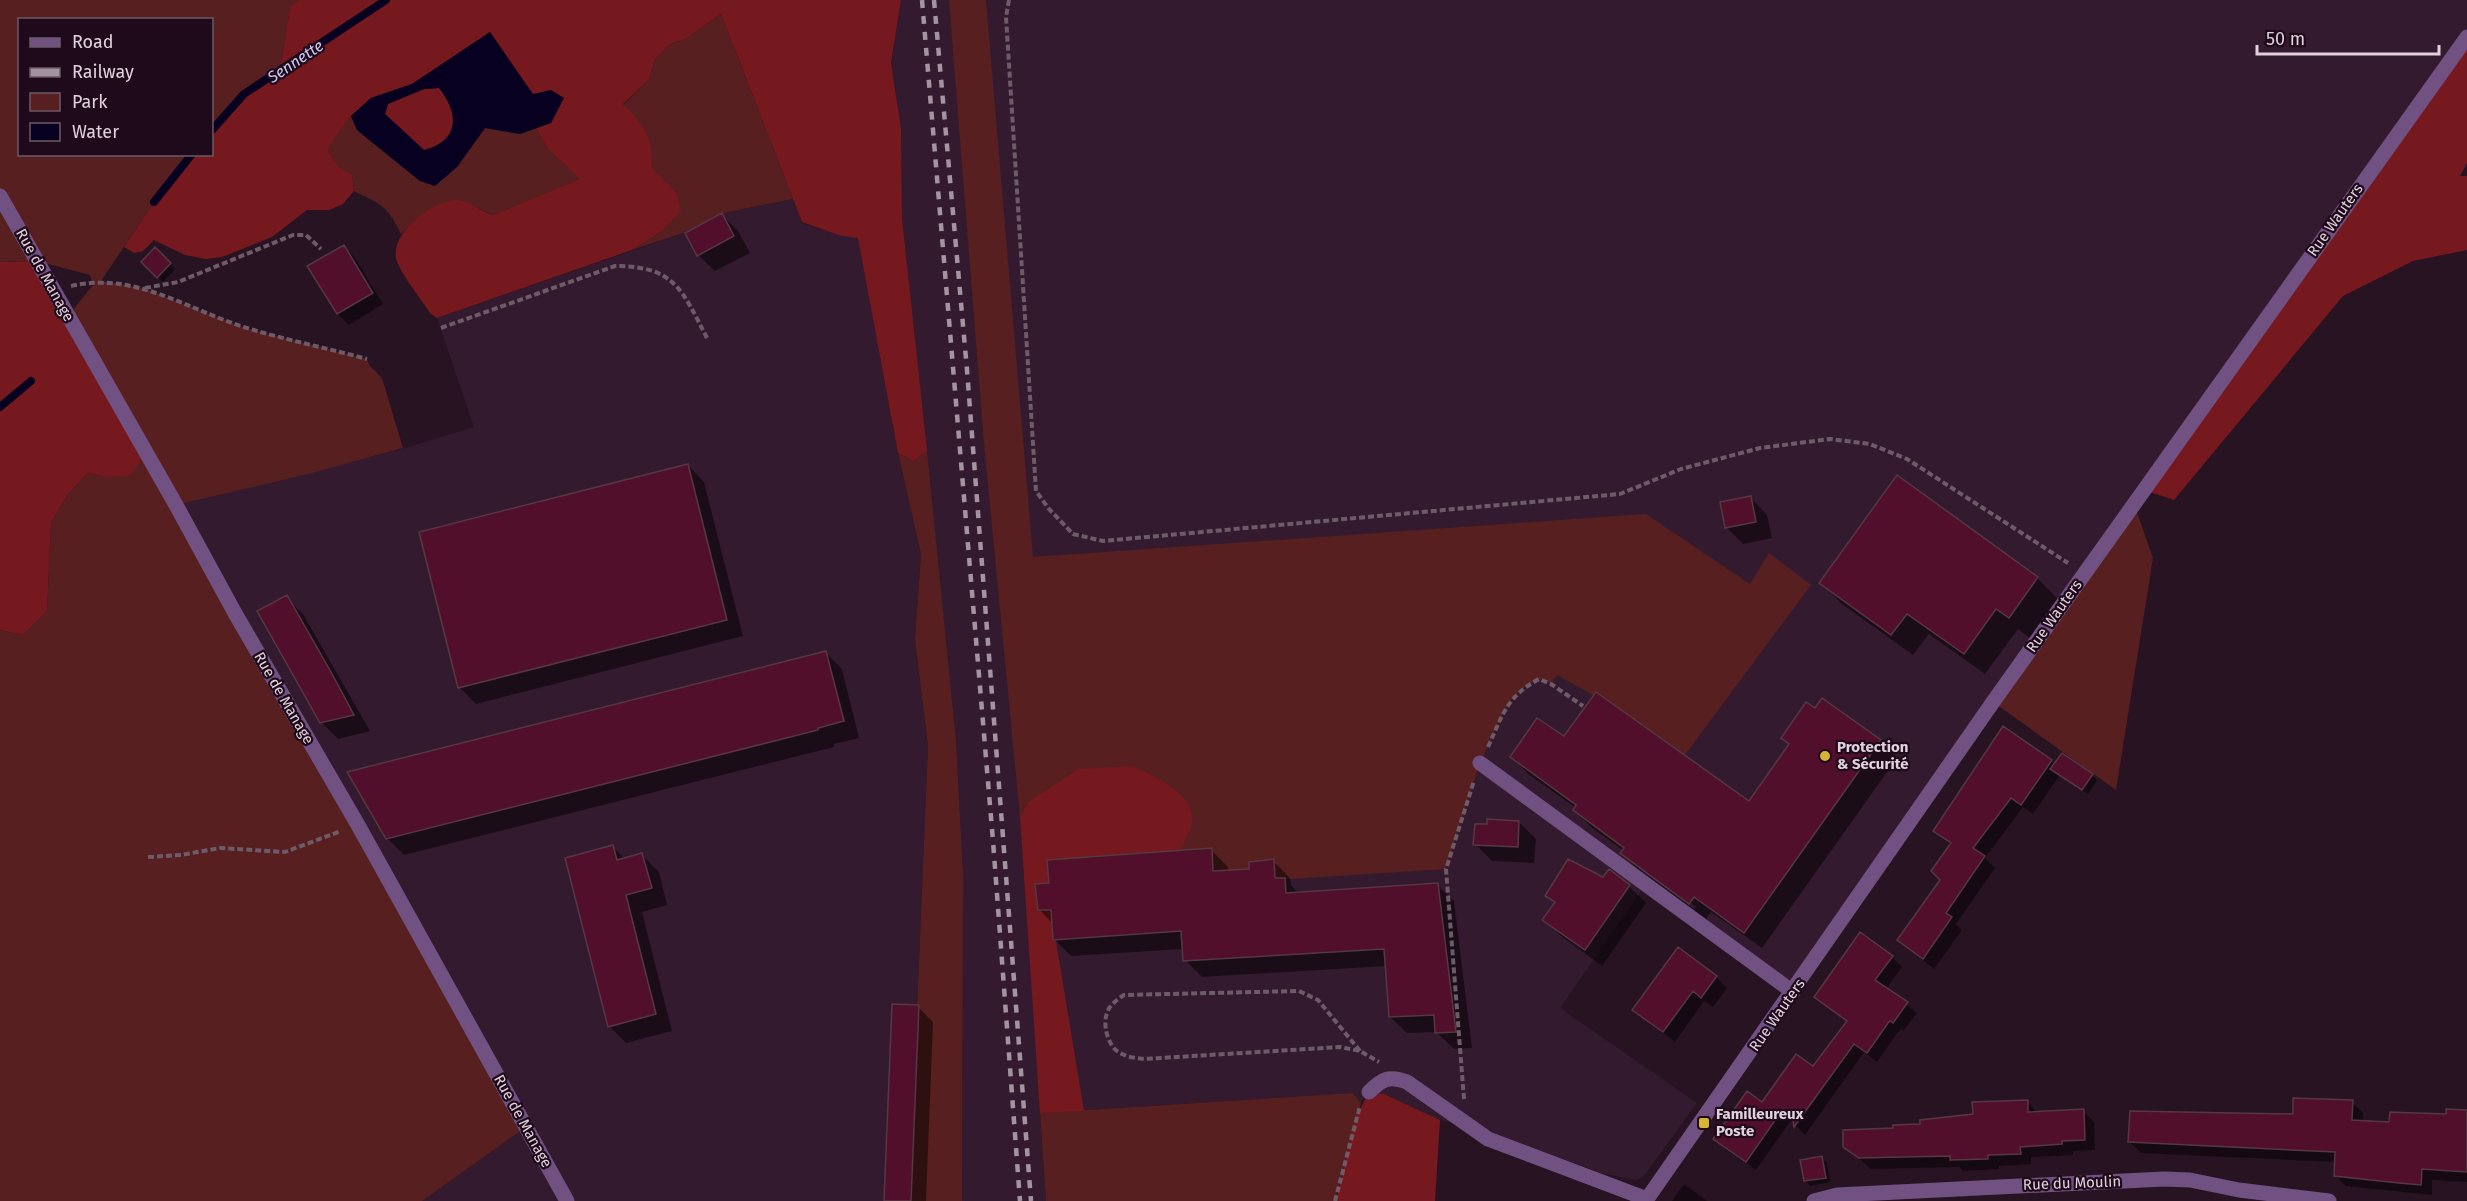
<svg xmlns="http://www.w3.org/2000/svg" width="2467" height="1201" font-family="'Fira Sans',sans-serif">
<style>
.built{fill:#341a2e}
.green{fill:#571f1f}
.forest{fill:#76191f}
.water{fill:#080021;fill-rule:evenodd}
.shadow{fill:#0007;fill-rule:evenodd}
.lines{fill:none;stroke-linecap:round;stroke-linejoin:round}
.stream{stroke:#080021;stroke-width:8}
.building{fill:#520f2c;stroke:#553841;stroke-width:1.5}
.path{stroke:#6e5b69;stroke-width:4;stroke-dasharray:6 3;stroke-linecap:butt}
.minor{stroke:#705182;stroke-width:15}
.rail{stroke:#a493a0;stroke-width:4.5;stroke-dasharray:8 8;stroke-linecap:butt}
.poi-dot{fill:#d7b434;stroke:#1e0a1a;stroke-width:2}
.labels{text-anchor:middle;stroke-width:4.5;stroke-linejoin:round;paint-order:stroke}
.street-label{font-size:15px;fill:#e0d1dc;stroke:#1e0a1a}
.poi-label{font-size:15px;font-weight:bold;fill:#e0d1dc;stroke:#1e0a1a;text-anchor:start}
.water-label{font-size:16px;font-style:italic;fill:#cbc8f5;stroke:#1e0a1a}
</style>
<rect width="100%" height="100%" fill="#281323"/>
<path class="built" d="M901 0H2467V37L1793 992 1771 985 1641 891 1560 1008 1697 1103 1643 1177 1636 1180 1601 1173 1489 1132 1440 1120 1384 1094 1369 1092 1361 1103 1353 1093 1040 1113 1046 1201H962L963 872 956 740 902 218 901 128 891 63Z
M793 199 802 223 838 235 858 237 898 453 921 554 915 640 928 746 909 1201H422L526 1127 176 505 395 451 474 427 437 318 692 230 728 212Z"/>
<path class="green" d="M0 0H300L290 8 280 70 244 94 212 130V20H20V154L192 155 154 202 101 281 143 288 246 328 367 359 369 365 382 378 403 448 312 473 176 505 526 1127 422 1201H0V630L23 635 47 611 51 523 68 494 88 473 104 477 68 316 93 285 90 275 37 261 0 262Z
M949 0H986L1033 557 1646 514 1750 584 1769 553 1811 585 1682 759 1591 694 1557 675 1551 684 1539 679 1525 687 1512 698 1503 714 1480 763 1446 869 1213 884 1078 769 1028 802 1020 817 984 443Z
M721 14 793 199 728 212 692 230 632 250 661 232 676 192 650 167 623 105 649 80 654 61 670 44 686 39Z
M351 116 357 130 420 181 457 167 485 128 520 134 536 128 547 148 581 179 493 215 460 200 416 219 401 234C387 205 382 205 354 191L352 174 339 167 328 151 329 144Z
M927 451 956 740 963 872 962 1201H909L928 746 915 640 921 554 898 453 914 461Z
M2134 504 2153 558 2116 790 1993 702Z
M1353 1093 1361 1103 1335 1201H1046L1040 1113Z"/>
<path class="forest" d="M300 0H901L891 63 901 128 902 218 927 451 914 461 898 453 858 238 838 235 802 222 721 14 686 39 670 44 654 61 649 80 623 104C642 122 655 140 651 167L676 192 681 211 661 232 632 250 437 318 431 314C423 302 398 270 396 258 391 232 434 199 459 200 469 201 482 212 493 215L580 179 547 148 536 128 551 123 490 32 412 84 371 98 351 116 330 144 328 151 339 167 352 174 354 191 343 204 329 210H307L272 237 222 257 206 259 185 255 154 240 143 251 134 253 124 247 154 202 192 155 212 154C212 148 209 137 212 130 217 113 264 81 280 70L290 7Z
M2467 37V163L2460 176H2467V250L2413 261 2343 296 2174 500 2144 490Z
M439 88C460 115 460 140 424 150L385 114 388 104 424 89Z
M37 261 146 453 130 475 104 477 88 473 68 494 51 523 47 611 23 635 0 630V262Z
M1133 766C1155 778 1200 794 1191 827 1189 836 1182 845 1177 853L1050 863 1056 941 1084 1111 1040 1113 1020 817 1028 802 1078 769Z
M1369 1092 1384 1094 1440 1120 1435 1201H1336L1356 1117Z"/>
<path class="water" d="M490 32 533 94 551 90 564 98 551 123 520 134 485 128 457 167 435 186 420 181 357 130 351 116 371 98 412 84ZM439 88C460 114 459 141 424 150L385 114 388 104 424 89Z"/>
<path class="shadow" d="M722 215 738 231 750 253 715 271 698 255Z
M344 246 355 258 383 304 349 325 338 314Z
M155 249 175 269 163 282 143 262Z
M688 465 704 482 743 636 476 704 459 687Z
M1751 498 1767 515 1772 538 1743 544 1726 527Z
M2037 578 2058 599 2030 638 2018 629 1985 674 1929 634 1913 655 1842 604 1821 583Z
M286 597 303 614 370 731 338 739 321 722Z
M825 652 842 669 859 738 834 744V747L404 855 387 838Z
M1822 701 1880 741 1897 758 1762 948 1711 912 1706 919 1639 870 1622 853 1624 851 1591 827 1574 810 1576 808 1528 774 1512 757 1564 739 1749 803 1790 746 1782 738 1815 710ZM1639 865 1696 907 1694 909 1639 869Z
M2051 761 2055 765 2092 775 2097 780 2088 794 2059 776 2033 814 2023 807 1985 858 1995 868 1956 924 1962 930 1934 969 1899 940 1942 880 1951 845 1935 830Z
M1519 822 1536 839 1534 863 1492 861 1475 844Z
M613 847 625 859 642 855 659 872 667 905 642 912 672 1031 626 1043 609 1026Z
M1211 850 1228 867V872L1250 870 1273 861 1290 878 1291 885 1299 894 1437 885 1454 901 1472 1048 1454 1049 1436 1032 1407 1033 1390 1017 1387 966 1202 977 1185 960 1184 949 1071 956 1054 939 1053 924 1039 909Z
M1604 879 1629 886 1646 903 1602 966 1561 936 1544 920 1556 904 1547 895Z
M1892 957 1902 967 1886 989 1917 1013 1903 1031 1901 1029 1898 1032 1877 1062 1864 1052 1805 1135 1796 1126 1794 1116 1756 1170 1725 1148 1715 1139 1813 1068 1848 1022 1816 997Z
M1716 977 1727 988 1713 1007 1704 1001 1675 1042 1634 1010Z
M918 1007 933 1022 926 1201H885Z
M2027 1102 2038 1113 2083 1111 2094 1122 2095 1150 2073 1151V1155L2031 1157V1164L1999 1166V1169L1963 1171 1959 1167 1871 1169 1845 1146 1894 1129 1974 1115Z
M2352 1102 2363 1113V1122L2391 1124 2467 1112V1182L2432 1180V1195L2346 1186 2335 1175 2336 1162 2141 1153 2130 1142 2294 1116Z
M1822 1158 1827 1163 1830 1182 1810 1186 1805 1180Z
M1684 1184 1707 1201H1672Z"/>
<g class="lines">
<path class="stream" d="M212 130 244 94 386 0
M154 202 192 154
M0 407 31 381"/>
</g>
<path class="building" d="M722 213 734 236 697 256 685 233Z
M344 245 373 293 337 314 307 266Z
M155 247 171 263 157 278 141 262Z
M688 464 727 620 458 688 419 532Z
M1897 475 2038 577 2009 618 1996 609 1964 654 1907 614 1891 635 1819 583Z
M1751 496 1756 522 1725 528 1720 502Z
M287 595 331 672 354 715 320 723 257 611Z
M826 651 844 721 818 728V730L386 839 347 772Z
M1596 692 1749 801 1789 744 1781 738 1806 702 1815 708 1822 698 1881 740 1744 933 1694 897 1689 904 1620 853 1624 848 1573 810 1576 805 1510 757 1537 718 1564 736Z
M2003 726 2052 760 2021 805 2011 798 1973 848 1985 856 1946 913 1952 917 1923 959 1897 940 1940 880 1931 871 1951 843 1933 831Z
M2062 753 2093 774 2082 790 2050 769Z
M1487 819 1519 821 1518 847 1473 845 1475 824H1487Z
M613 845 617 860 642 853 652 888 626 895 656 1014 608 1027 565 858Z
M1212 848 1213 871 1249 869V862L1274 859 1275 878H1285L1286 893 1438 883 1456 1032 1435 1033 1434 1015 1389 1017 1384 949 1183 961 1181 931 1053 940 1051 910H1038L1035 884 1049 883 1047 860Z
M1568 859 1603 877 1609 869 1630 885 1585 950 1542 920 1555 902 1545 896Z
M1860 932 1893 956 1875 980 1908 1002 1893 1023 1890 1021 1888 1023 1867 1053 1854 1044 1794 1127 1792 1115 1783 1109 1746 1162 1713 1139 1747 1091 1762 1102 1796 1054 1813 1066 1847 1021 1814 997Z
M1678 947 1717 976 1701 998 1693 991 1663 1032 1632 1010Z
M892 1004 919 1005 911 1201H884Z
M2293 1098 2353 1100 2352 1120 2389 1122 2390 1112 2446 1114V1109L2467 1110V1172L2422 1169 2421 1185 2399 1183 2334 1176 2335 1152 2128 1142 2130 1111 2293 1114Z
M2028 1100V1112L2084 1109 2085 1140 2062 1141V1144L2020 1147 2021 1154 1988 1155V1159L1950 1160V1156L1859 1158 1843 1147V1130L1893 1128V1125L1920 1124V1120L1973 1114 1972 1102Z
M1822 1156 1826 1178 1804 1181 1800 1160Z"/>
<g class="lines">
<path class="path" d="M1009 0 1006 17 1036 491 1049 509 1073 534 1103 541 1620 494 1681 469 1760 448 1830 439 1870 444 1907 459 2068 563
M71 286C135 271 188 310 247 328 286 340 327 348 367 359
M145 288 178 282 293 235H306L321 249
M441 328 615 266C675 266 682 290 707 338
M1488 747C1502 716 1507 696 1539 679L1551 684 1583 706
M148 857 181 855 220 848 285 852 341 831
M1360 1051 1318 1000 1299 991 1124 995C1119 998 1114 1002 1110 1007 1101 1019 1106 1042 1117 1051 1125 1057 1135 1058 1144 1059L1340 1047 1360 1051 1379 1062
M1464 1099 1446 869 1474 781
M1335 1201 1360 1106"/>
<path class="minor" d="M0 196 176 505 236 615 358 825 567 1201
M1480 763 1793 992
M1369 1092C1382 1079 1389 1075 1407 1082L1488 1139 1647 1199 1993 702 2467 37
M1814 1201 1837 1195 2164 1179 2190 1180 2239 1190 2329 1201"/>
<path class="rail" d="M922 0 993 841 1020 1201
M934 0 967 370 1031 1201"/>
</g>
<g class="poi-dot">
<circle cx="1825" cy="756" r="6"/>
<rect x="1698" y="1117" width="12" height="12" rx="3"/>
</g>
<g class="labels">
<g class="street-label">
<text transform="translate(2335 220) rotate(-55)" y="5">Rue Wauters</text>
<text transform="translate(45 275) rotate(61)" y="5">Rue de Manage</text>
<text transform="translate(2054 616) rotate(-55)" y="5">Rue Wauters</text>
<text transform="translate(284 698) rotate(60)" y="5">Rue de Manage</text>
<text transform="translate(1777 1015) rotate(-55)" y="5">Rue Wauters</text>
<text transform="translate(523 1121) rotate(61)" y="5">Rue de Manage</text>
<text transform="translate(2072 1183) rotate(-2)" y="5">Rue du Moulin</text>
</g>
<g class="poi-label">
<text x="1837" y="752">Protection<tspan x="1837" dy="17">&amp; Sécurité</tspan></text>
<text x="1716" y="1119">Familleureux<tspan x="1716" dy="17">Poste</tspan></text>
</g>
<g class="water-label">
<text transform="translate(295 61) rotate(-34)" y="6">Sennette</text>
</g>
</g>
<rect x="18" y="18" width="195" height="138" fill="#1e0a1a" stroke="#6c5a68" stroke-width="1.5"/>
<rect x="30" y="38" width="30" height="9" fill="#705182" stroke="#6c5a68" stroke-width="1.5"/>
<text x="72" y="48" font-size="18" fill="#e0d1dc">Road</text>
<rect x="30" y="68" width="30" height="9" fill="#a493a0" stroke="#6c5a68" stroke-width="1.5"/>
<text x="72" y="78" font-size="18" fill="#e0d1dc">Railway</text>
<rect x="30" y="93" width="30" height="18" fill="#571f1f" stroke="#6c5a68" stroke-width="1.5"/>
<text x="72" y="108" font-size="18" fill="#e0d1dc">Park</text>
<rect x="30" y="123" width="30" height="18" fill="#080021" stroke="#6c5a68" stroke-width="1.5"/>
<text x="72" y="138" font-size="18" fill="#e0d1dc">Water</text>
<path d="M2257 45v9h182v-9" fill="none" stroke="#e0d1dc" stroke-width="3"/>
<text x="2266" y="45" font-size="18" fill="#e0d1dc" stroke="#1e0a1a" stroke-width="4.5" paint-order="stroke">50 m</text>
</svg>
